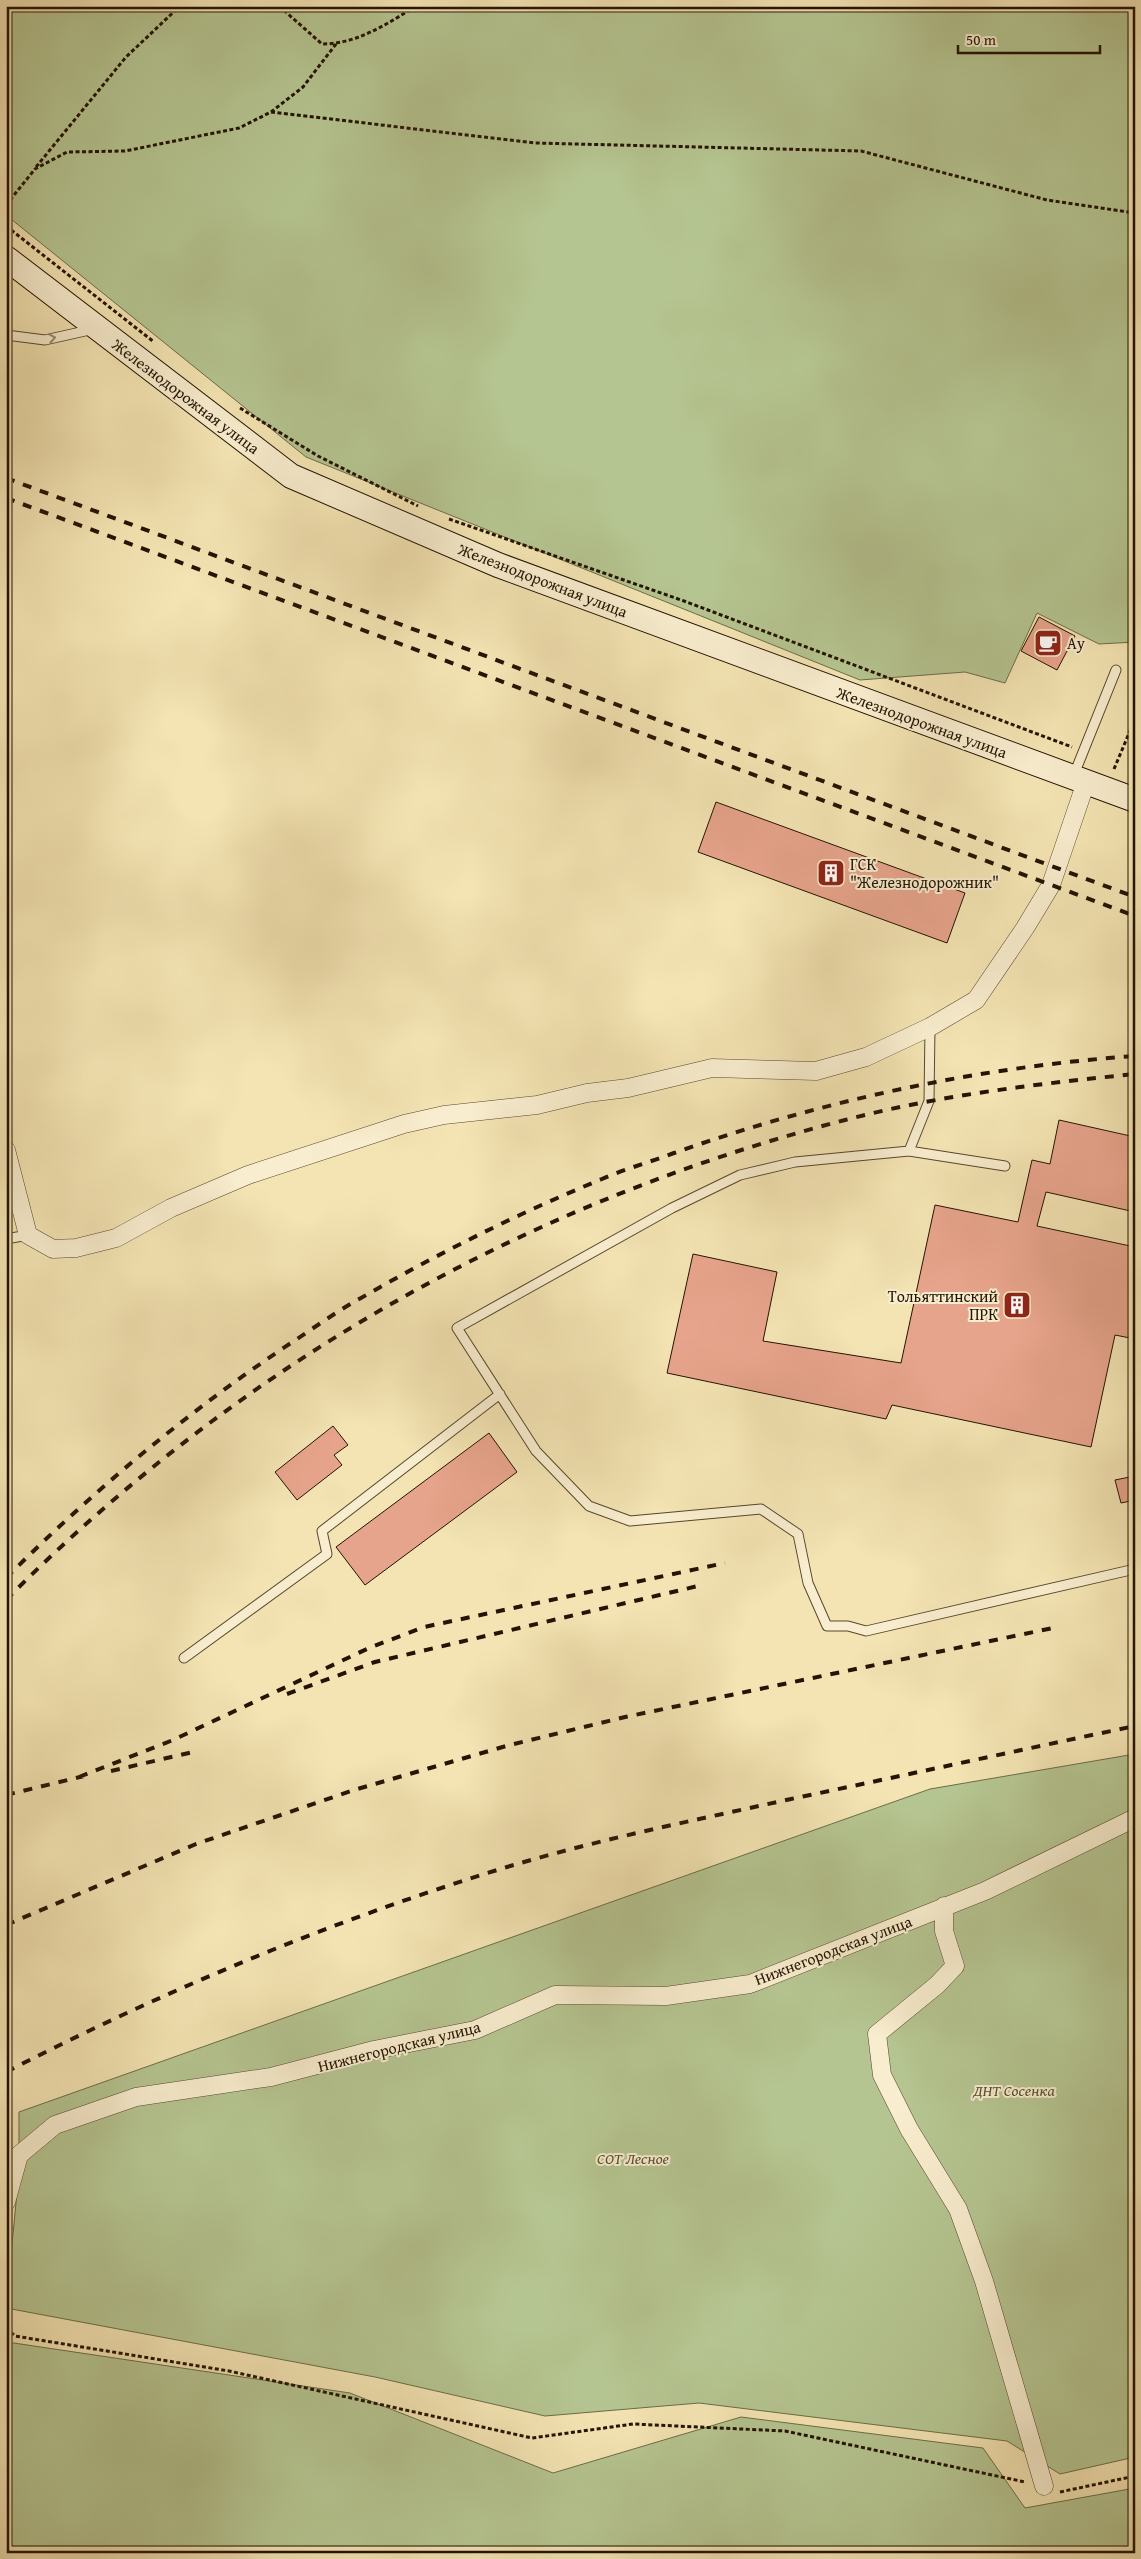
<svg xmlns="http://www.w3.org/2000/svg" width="1141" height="2559" font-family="'Gentium Book Plus',serif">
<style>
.green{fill:#b5c591;stroke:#6c6c48}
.building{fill:#e7a48c;stroke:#231300}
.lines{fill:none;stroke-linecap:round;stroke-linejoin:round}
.service-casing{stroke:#57472d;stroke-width:11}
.minor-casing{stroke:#57472d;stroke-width:19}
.secondary-casing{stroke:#231300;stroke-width:26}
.path{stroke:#231300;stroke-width:3;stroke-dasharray:4 2.5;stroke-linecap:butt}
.service{stroke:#f8edce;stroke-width:9}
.minor{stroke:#f8edce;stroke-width:18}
.secondary{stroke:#f8edce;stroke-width:24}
.rail{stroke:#231300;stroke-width:4;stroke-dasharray:9 9;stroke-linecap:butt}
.oneway{stroke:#988b71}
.labels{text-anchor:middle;stroke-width:4;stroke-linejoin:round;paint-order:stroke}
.street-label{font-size:16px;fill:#231300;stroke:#f8edce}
.poi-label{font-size:16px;fill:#231300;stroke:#f8edce;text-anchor:start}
.park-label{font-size:16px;font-style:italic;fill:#565133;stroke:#f8edce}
</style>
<rect width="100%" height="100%" fill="#f4e4b3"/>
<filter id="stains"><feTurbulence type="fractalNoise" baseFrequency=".004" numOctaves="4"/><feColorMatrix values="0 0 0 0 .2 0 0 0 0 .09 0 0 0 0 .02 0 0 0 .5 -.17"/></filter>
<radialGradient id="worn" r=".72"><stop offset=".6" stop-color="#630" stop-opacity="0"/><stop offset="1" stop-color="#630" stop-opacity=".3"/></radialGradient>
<path class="green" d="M6 6H1135V642L1099 644 1037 613 1005 683 965 672 860 680 306 457 6 215Z
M1135 1754V2457L1060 2474 1007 2441 699 2403 545 2416 375 2377 6 2308 19 2171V2112L930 1789Z
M7 2342 350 2393 553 2473 741 2417 983 2448 1025 2508 1135 2488V2553H6Z"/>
<path class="building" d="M1039 617 1075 636 1057 670 1021 651Z
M716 802 965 893 947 943 698 852Z
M1059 1120 1135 1137V1212L1046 1192 1037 1226 1135 1247V1339L1115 1335 1091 1447 892 1405 886 1419 667 1373 693 1254 777 1272 763 1341 901 1363 935 1205 1018 1222 1032 1160 1050 1164Z
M333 1426 348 1445 334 1455 342 1465 297 1500 275 1472Z
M489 1433 517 1472 365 1585 336 1547Z
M1135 1476V1500L1121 1503 1115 1480Z"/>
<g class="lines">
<defs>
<path id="service" d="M6 335 45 340 94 329
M1073 777 1116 670
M909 1151 929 1101 930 1027
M1005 1166 909 1151 795 1162 740 1175 672 1208 457 1328 536 1451 589 1506 630 1521 761 1509 798 1534 808 1583 827 1626H848L866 1631 1135 1569
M6 1239 28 1235
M184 1658 327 1554 322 1531 500 1394"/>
<path id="minor" d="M6 1150 28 1235 53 1249 76 1248 116 1238 171 1208 248 1175 404 1124 444 1115 537 1105 587 1093 628 1088 712 1068 816 1071 866 1057 930 1027 976 1000 1025 928 1051 885 1086 782
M944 1906V1931L955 1966 937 1985 877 2034 882 2075 909 2129 958 2209 984 2281 1044 2486
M6 2202 19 2155 55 2125 136 2097 271 2077 374 2050 475 2030 555 1995 666 1996 750 1984 985 1891 1135 1818"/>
<path id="secondary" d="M6 258 291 476 498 565 1135 800"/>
</defs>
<use href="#service" class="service-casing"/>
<use href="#minor" class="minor-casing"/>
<use href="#secondary" class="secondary-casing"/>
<path class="path" d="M279 6 322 44C357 44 387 24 416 6
M271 112 535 143 861 151 1047 200 1135 213
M36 167 126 57 180 6
M6 205 35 169 67 152 125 151 239 128 271 112 303 87 336 44
M6 226 154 342
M240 408 318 456 418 506
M449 519 684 601 1072 747
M1114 769 1135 719
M6 2328 15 2336 229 2371 532 2438 633 2424 785 2431 1025 2482
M1060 2492 1135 2476"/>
<use href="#service" class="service"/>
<use href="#minor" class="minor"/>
<use href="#secondary" class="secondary"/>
<path class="rail" d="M6 478 1135 897
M6 498 1135 916
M6 1578C95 1489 192 1408 297 1339 318 1325 339 1310 361 1298 439 1253 519 1213 602 1179 625 1169 650 1162 674 1153 821 1101 978 1067 1135 1056
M6 1600C239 1365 525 1203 845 1120 940 1095 1037 1084 1135 1074
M287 1694 375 1662 698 1586
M111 1771 193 1752
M79 1777 173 1740 369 1648 424 1627 725 1563
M6 1795 84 1776
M6 1925 196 1844 354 1790 506 1746 625 1717 1053 1628
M6 2072C170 1988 331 1921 507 1867 600 1839 696 1820 791 1799 906 1775 1020 1750 1135 1726"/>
</g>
<defs><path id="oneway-chevron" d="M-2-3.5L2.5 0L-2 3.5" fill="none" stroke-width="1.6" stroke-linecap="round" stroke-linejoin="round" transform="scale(1.25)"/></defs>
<use class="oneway" href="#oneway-chevron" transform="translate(52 338) rotate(-11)"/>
<defs>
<symbol id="cafe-square" viewBox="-11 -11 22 22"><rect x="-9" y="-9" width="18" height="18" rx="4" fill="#8f2418" stroke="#f8edce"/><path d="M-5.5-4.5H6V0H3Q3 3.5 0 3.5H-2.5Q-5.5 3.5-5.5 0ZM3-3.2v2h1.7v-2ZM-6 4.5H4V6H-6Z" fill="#fff"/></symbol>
<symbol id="building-square" viewBox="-11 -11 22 22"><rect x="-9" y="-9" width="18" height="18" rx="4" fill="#8f2418" stroke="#f8edce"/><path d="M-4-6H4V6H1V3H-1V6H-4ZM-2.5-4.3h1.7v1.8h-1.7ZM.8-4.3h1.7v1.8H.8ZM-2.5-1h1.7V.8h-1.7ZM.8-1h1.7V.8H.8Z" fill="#fff"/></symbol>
</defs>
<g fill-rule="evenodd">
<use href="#cafe-square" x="1032" y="627" width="32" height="32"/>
<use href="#building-square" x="815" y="857" width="32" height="32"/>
<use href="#building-square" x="1001" y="1289" width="32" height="32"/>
</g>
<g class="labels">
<g class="street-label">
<text transform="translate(186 396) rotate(37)" y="6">Железнодорожная улица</text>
<text transform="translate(543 580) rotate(21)" y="6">Железнодорожная улица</text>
<text transform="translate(922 722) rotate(20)" y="6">Железнодорожная улица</text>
<text transform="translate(833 1950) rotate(-21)" y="6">Нижнегородская улица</text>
<text transform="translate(399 2046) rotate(-14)" y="6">Нижнегородская улица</text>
</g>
<g class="poi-label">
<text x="1067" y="649">Ау</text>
<text x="850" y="870">ГСК<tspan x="850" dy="18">"Железнодорожник"</tspan></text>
<text x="998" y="1302" text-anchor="end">Тольяттинский<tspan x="998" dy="18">ПРК</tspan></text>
</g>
<g class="park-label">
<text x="1014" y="2096">ДНТ Сосенка</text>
<text x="633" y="2164">СОТ Лесное</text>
</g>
</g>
<rect width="1141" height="2559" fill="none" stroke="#f4e4b3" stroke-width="25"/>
<rect x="8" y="8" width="1126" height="2544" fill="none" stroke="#231300" stroke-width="2.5"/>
<rect x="12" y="12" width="1116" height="2534" fill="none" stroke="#231300"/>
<path d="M958 45v8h142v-8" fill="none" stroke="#231300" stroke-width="2.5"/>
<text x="966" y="45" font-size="15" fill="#231300" stroke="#f8edce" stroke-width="4" paint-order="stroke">50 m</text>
<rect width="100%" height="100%" filter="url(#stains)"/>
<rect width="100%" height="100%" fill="url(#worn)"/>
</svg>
